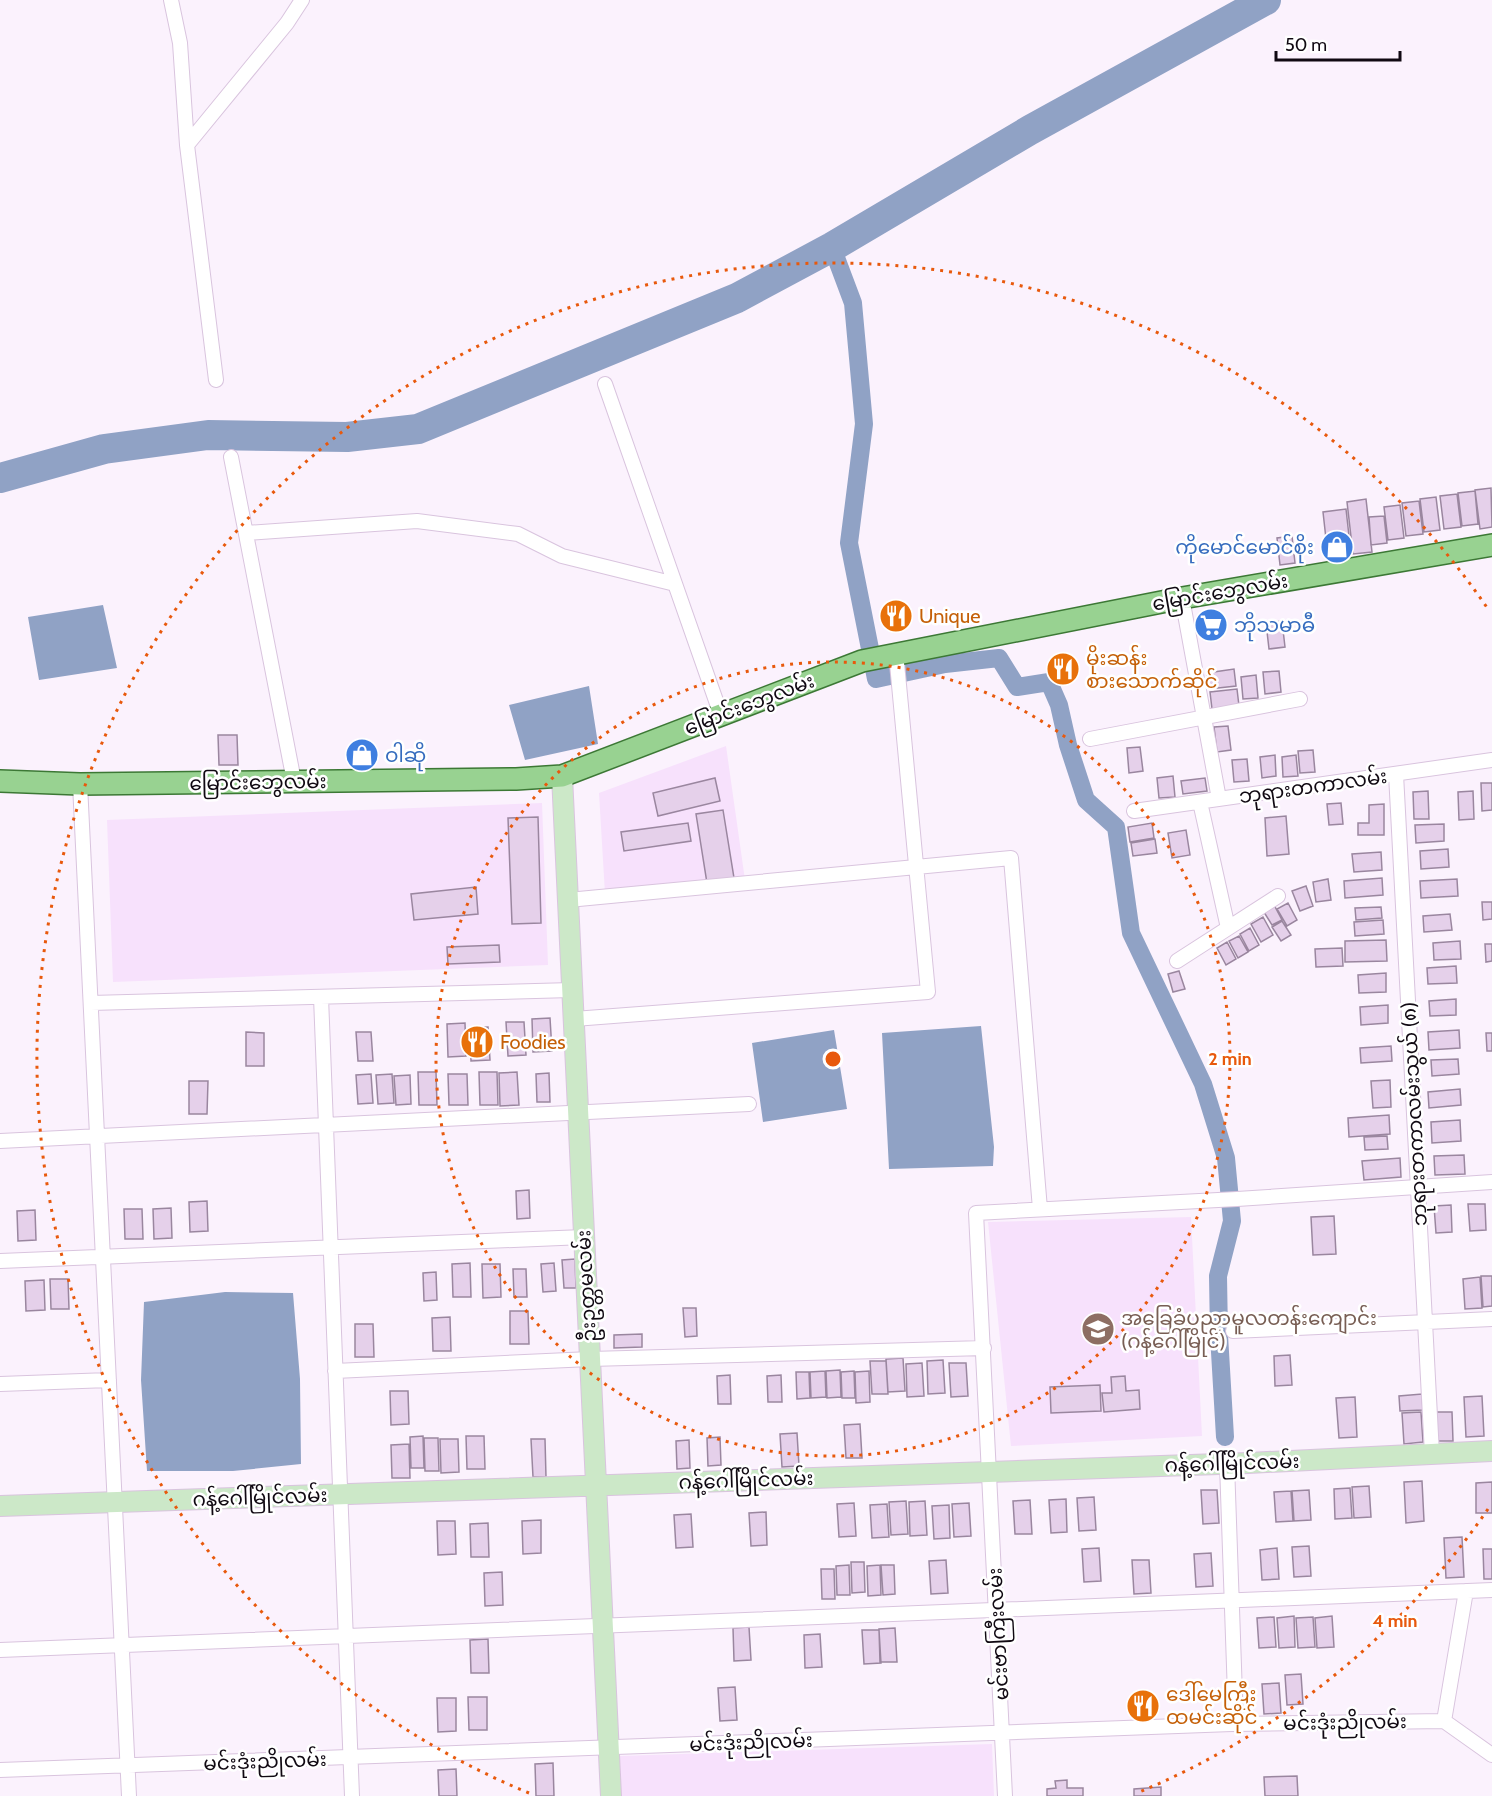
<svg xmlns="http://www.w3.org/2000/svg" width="1492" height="1796" font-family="Cabin,'Noto Sans Myanmar',sans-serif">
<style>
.built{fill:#f7e1fc}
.water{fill:#90a2c5}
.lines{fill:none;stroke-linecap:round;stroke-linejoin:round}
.canal{stroke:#90a2c5;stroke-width:18}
.river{stroke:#90a2c5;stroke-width:30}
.building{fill:#e5d0ea;stroke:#9a869f;stroke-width:1.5}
.street-casing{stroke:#d9c4de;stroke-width:16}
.secondary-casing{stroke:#d9c4de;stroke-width:22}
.primary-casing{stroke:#3c7835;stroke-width:24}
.street{stroke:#fff;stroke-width:14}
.secondary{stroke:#cce8c8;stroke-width:20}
.primary{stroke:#98d291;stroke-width:21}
.ring{fill:none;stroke:#e8590c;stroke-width:3;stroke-dasharray:3 6}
.labels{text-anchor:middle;stroke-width:5;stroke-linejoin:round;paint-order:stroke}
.shop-label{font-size:20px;fill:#366cbe;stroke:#fff;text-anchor:start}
.street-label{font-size:20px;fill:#100912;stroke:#fff}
.food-label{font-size:20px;fill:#c56008;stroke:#fff;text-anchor:start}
.education-label{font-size:20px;fill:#785e54;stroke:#fff;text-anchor:start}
.centre{fill:#e8590c;stroke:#fff;stroke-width:3}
.ring-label{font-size:18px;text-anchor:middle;font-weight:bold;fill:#e8590c;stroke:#fff;stroke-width:5;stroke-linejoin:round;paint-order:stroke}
</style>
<rect width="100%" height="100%" fill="#fbf2fd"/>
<path class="built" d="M726 746 745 880 605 894 599 793Z
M542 803 548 965 113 982 107 820Z
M1191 1217 1202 1436 1011 1446 988 1222Z
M992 1744 994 1796H621L620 1756Z"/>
<path class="water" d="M103 605 117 668 39 680 28 617Z
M589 686 598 744 525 760 509 705Z
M981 1026 994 1147 993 1166 889 1169 882 1033Z
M834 1030 847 1109 763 1122 752 1043Z
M225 1292 293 1293 300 1379 301 1464 233 1471H147L141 1380 144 1302Z"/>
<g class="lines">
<path class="canal" d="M832 247 853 303 864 424 849 543 876 679 945 664 999 658 1017 687 1049 682 1059 705 1068 745 1086 800 1116 827 1131 933 1203 1084 1226 1158 1232 1221 1218 1276 1219 1335 1225 1437"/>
<path class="river" d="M0 478 104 449 208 435 347 437 418 429 737 298 832 247 1030 130 1266 0"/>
</g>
<path class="building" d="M1491 488 1492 527 1480 529 1475 490Z
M1475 491 1478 524 1462 526 1458 493Z
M1457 494 1461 527 1444 529 1440 496Z
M1436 497 1440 530 1424 532 1420 499Z
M1366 499 1372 552 1353 554 1347 502Z
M1419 501 1423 534 1406 536 1402 503Z
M1400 505 1404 538 1388 540 1384 507Z
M1346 509 1350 545 1327 548 1323 512Z
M1384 516 1387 543 1371 545 1369 517Z
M1292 536 1295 563 1280 565 1277 538Z
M1282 621 1285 647 1269 649 1266 623Z
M1234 669 1236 686 1209 689 1207 673Z
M1279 671 1281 692 1265 694 1263 672Z
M1256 675 1258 698 1243 699 1241 677Z
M1237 689 1239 706 1212 709 1210 692Z
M1228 726 1231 750 1217 752 1214 727Z
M218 735H237L238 765H219Z
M1140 747 1143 771 1129 773 1127 748Z
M1313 750 1315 772 1300 773 1298 751Z
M1275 755 1276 776 1262 778 1260 757Z
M1296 755 1298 776 1283 777 1282 757Z
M1247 759 1249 781 1234 782 1232 760Z
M1173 776 1175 797 1159 798 1157 778Z
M715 778 720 801 658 816 653 793Z
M1205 778 1207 791 1183 794 1181 781Z
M1481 783H1492V810L1482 811Z
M1428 791 1429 819H1414L1413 792Z
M1473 791 1474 819 1459 820 1458 792Z
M1341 803 1343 824 1329 825 1327 804Z
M1384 804V835H1358V823H1369V805Z
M723 810 734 878 707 883 696 814Z
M1286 816 1289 854 1267 856 1265 818Z
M538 817 541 923 512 924 508 818Z
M688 823 691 841 624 851 621 832Z
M1152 823 1154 838 1130 842 1128 827Z
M1444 824V841L1416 843 1415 825Z
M1186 830 1190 855 1172 858 1168 833Z
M1155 839 1157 853 1133 856 1131 843Z
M1448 849 1449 867 1421 869 1420 851Z
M1381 852 1382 870 1354 872 1352 854Z
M1382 878 1383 895 1345 898 1344 881Z
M1328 879 1331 900 1316 902 1313 882Z
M1457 879 1458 896 1421 898 1420 881Z
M1306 886 1313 906 1300 911 1292 891Z
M476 887 478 914 414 920 411 894Z
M1482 902H1492V919L1483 920Z
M1273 903 1282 920 1272 925 1262 909Z
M1288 903 1297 920 1287 926 1277 909Z
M1381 907 1382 918 1356 920 1355 908Z
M1450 914 1452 930 1424 932 1423 916Z
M1263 917 1273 935 1261 942 1251 924Z
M1383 920 1384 934 1355 936 1354 922Z
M1282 921 1291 935 1281 941 1272 927Z
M1250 928 1259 945 1249 951 1240 934Z
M1239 936 1248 952 1238 958 1229 941Z
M1386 940 1387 961 1345 962V941Z
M1460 941 1461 959 1434 960 1433 943Z
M1227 942 1236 959 1226 965 1217 948Z
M1485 944H1492V961L1486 962Z
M499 945 500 962 448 964 447 947Z
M1342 948 1343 966 1316 967 1315 949Z
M1456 966 1457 983 1428 984 1427 968Z
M1179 971 1185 989 1173 992 1168 974Z
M1386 973V992L1359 993 1358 975Z
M1456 999V1015L1430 1016 1429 1001Z
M1388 1005V1023L1361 1025 1360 1007Z
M550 1018 552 1051 533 1052 532 1019Z
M506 1022H524L526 1055 508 1056Z
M465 1023 466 1056 448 1057 447 1024Z
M488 1027 490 1060 471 1061 470 1028Z
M1459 1030 1460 1048 1429 1050 1428 1032Z
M246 1032 264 1033V1066H246Z
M356 1032H371L373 1061H358Z
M1486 1033H1492V1051H1487Z
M1391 1046 1392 1061 1361 1063 1360 1048Z
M1458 1059 1459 1074 1432 1076 1431 1060Z
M418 1072H436L437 1105H419Z
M479 1072H497L498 1105H480Z
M517 1072 519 1105 500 1106 499 1073Z
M549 1073 550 1102H537L536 1074Z
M371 1074 373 1103 358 1104 356 1075Z
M392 1074 394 1103 378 1104 376 1075Z
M448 1074H467L468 1105H449Z
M410 1075 411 1104 396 1105 394 1076Z
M1390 1080 1391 1107 1373 1108 1371 1081Z
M189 1081H208L207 1114H189Z
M1460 1089 1461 1105 1429 1108 1428 1092Z
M1389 1115 1390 1134 1349 1137 1348 1118Z
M1460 1120 1461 1141 1432 1143 1431 1122Z
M1387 1136 1388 1149 1365 1150 1364 1137Z
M1464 1155 1465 1174 1435 1175 1434 1156Z
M1400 1158 1401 1177 1364 1180 1362 1161Z
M529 1190 530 1218 517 1219 516 1191Z
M207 1201 208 1231 190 1232 189 1202Z
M1468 1204H1485L1486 1230 1470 1231Z
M1451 1205 1452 1232 1436 1233 1434 1206Z
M171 1208 172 1238 154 1239 153 1209Z
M124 1209H142L143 1239H125Z
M35 1210 36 1240 18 1241 17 1211Z
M1334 1216 1336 1254 1313 1255 1311 1217Z
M575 1259 576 1288H564L562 1260Z
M470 1263 471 1297H453L452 1264Z
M554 1263 556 1291 543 1292 541 1264Z
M482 1264H500L501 1297 483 1298Z
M513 1269H526L527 1297H514Z
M436 1272 437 1300 424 1301 423 1273Z
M1481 1276H1492V1306L1483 1307Z
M1480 1277 1482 1308 1465 1309 1463 1279Z
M50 1279H68L69 1309H51Z
M44 1280 45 1310 26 1311 25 1281Z
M683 1308H696L697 1336 685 1337Z
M510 1311H528L529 1344H510Z
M450 1317 451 1351H433L432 1318Z
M355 1324H373L374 1357H355Z
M642 1334V1347L614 1348V1335Z
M1290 1355 1292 1385 1275 1386 1274 1356Z
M903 1358 905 1391 888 1392 886 1359Z
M943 1360 945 1393 928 1394 927 1361Z
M870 1361H886L888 1394H872Z
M922 1363 924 1396 907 1397 906 1364Z
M949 1363H966L968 1396 951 1397Z
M840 1370 841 1397 827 1398 826 1371Z
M825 1371 826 1397 811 1398 810 1372Z
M854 1371 855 1398H842L841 1372Z
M869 1371 870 1402 856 1403 855 1372Z
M796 1372H809L810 1398 797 1399Z
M730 1375 731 1404H718L717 1376Z
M781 1375 782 1402H768L767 1376Z
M1125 1376 1126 1391 1139 1390 1140 1409 1104 1412 1102 1393H1112L1111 1377Z
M1100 1385 1101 1411 1051 1413 1050 1387Z
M390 1391H408L409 1424 391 1425Z
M1422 1394 1423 1410 1400 1411 1399 1396Z
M1482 1396 1484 1436 1466 1437 1464 1397Z
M1355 1397 1357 1437 1339 1438 1336 1398Z
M1421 1412 1423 1442 1404 1444 1402 1413Z
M1434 1412H1452L1453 1441H1435Z
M860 1424 862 1458H846L844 1425Z
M797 1433 799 1466 782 1467 780 1434Z
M423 1436 424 1468H411L410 1437Z
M466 1436H484L485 1469H467Z
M720 1437 721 1465 708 1466 707 1438Z
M424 1438H438L439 1471H425Z
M440 1439H458L459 1472 441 1473Z
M531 1439H545L546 1477H533Z
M689 1440 690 1468 677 1469 676 1441Z
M409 1444 410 1478H392L391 1445Z
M1422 1481 1424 1521 1406 1523 1404 1482Z
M1492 1482V1513H1476V1483Z
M1369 1486 1371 1517 1354 1518 1352 1487Z
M1350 1488 1352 1518 1335 1519 1334 1489Z
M1201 1490H1217L1219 1523 1203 1524Z
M1309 1490 1311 1520 1294 1521 1292 1491Z
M1291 1491 1293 1521 1276 1522 1274 1492Z
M1094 1497 1096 1530 1079 1531 1077 1498Z
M1066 1499 1067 1532 1051 1533 1049 1500Z
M1030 1500 1032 1534H1015L1013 1501Z
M906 1501 908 1534 891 1535 889 1502Z
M925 1501 927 1535 910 1536 909 1502Z
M854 1503 856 1536 839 1537 837 1504Z
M969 1503 971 1536 954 1537 952 1504Z
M887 1504 889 1537 872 1538 870 1505Z
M949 1505 950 1538 934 1539 932 1506Z
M766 1512 767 1545 751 1546 749 1513Z
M691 1514 693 1547 676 1548 674 1515Z
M541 1520V1553L523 1554 522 1521Z
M437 1521H455L456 1554 438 1555Z
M488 1523 489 1557H471L470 1524Z
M1462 1537 1464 1577 1446 1578 1444 1538Z
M1309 1546 1311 1576 1294 1577 1292 1547Z
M1099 1548 1101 1581 1084 1582 1082 1549Z
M1277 1548 1279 1579 1262 1580 1260 1550Z
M1483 1549H1492V1579H1484Z
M1211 1553 1213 1586 1196 1587 1194 1554Z
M946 1560 948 1593 931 1594 929 1561Z
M1132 1560H1149L1151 1593 1134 1594Z
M851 1562H864L865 1592 852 1593Z
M849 1565 850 1595H837L836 1566Z
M880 1565 881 1595 868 1596 867 1566Z
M881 1565H894L895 1594 883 1595Z
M821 1569H834L835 1599H822Z
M502 1572 503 1605 485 1606 484 1573Z
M1294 1616 1295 1647 1279 1648 1277 1618Z
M1332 1616 1334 1647 1317 1648 1315 1618Z
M1274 1617 1276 1647 1259 1648 1257 1618Z
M1313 1617 1315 1647 1298 1648 1296 1618Z
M749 1627 751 1660 734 1661 733 1628Z
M895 1628 897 1662H880L879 1629Z
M862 1630H879L881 1663 864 1664Z
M820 1634 822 1667 805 1668 804 1635Z
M488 1639 489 1673H471L470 1640Z
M1301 1674 1303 1704 1287 1705 1285 1675Z
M1279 1683 1281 1713 1264 1714 1262 1684Z
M735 1687 737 1720 720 1721 718 1688Z
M468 1697H487V1730H469Z
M437 1698H456V1731L438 1732Z
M553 1763 554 1796H536L535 1764Z
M456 1769 457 1796H439L438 1770Z
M1297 1776 1298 1796H1265L1264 1777Z
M1067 1780V1788H1083V1796H1047V1789L1056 1788 1055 1781Z
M1161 1787V1796H1134V1789Z"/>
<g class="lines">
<defs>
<path id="street" d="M171 0 180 43 187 145 216 380
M187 145 287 23 302 0
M605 384 721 715
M231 457 294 781
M246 533 417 521 518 534 562 556 675 584
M1182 598 1219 799
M1090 739 1300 699
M1396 774 1432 1454
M80 784 129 1796
M1200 802 1228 928
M1134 811 1492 760
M568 900 1011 858 1040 1209
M1177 961 1278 896
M321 997 352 1796
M91 1003 572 990
M574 1019 928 992 896 653
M0 1141 749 1104
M0 1261 584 1237
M1233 1331 1492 1319
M335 1371 590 1359 984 1348
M0 1384 109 1380
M1227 1464 1236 1724
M0 1650 1492 1590
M1444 1721 1466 1591
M0 1770 1232 1724 1444 1721 1492 1755
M1005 1796 976 1213 1237 1199 1492 1182"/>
<path id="secondary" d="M562 776 611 1796
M0 1506 1248 1463 1492 1451"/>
<path id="primary" d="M0 781 80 784 516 779 562 776 862 661 1182 598 1492 545"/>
</defs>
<use href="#street" class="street-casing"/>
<use href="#secondary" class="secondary-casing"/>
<use href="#primary" class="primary-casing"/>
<use href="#street" class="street"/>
<use href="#secondary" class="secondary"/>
<use href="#primary" class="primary"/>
</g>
<g class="ring">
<circle cx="833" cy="1059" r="397"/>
<path d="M1488 1509A795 795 0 0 1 1137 1793M529 1793A795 795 0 1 1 1488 609"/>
</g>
<defs>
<symbol id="shop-disc" viewBox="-11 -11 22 22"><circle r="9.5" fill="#3f7fe0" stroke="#fff"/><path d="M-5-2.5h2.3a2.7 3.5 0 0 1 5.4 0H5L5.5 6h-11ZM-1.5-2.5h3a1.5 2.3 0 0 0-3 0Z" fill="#fff"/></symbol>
<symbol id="restaurant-disc" viewBox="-11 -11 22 22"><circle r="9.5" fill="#e8710a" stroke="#fff"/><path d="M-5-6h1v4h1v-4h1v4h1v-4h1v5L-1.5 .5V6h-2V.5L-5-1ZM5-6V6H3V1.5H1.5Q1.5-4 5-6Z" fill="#fff"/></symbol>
<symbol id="supermarket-disc" viewBox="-11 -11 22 22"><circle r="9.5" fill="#3f7fe0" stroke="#fff"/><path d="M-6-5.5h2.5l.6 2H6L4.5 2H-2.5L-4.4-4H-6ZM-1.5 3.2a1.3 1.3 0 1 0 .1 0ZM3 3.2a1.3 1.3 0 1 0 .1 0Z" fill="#fff"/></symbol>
<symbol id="school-disc" viewBox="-11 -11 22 22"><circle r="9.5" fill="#8d6e63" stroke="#fff"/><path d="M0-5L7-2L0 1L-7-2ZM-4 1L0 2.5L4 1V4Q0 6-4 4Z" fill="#fff"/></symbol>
</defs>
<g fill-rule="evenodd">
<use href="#shop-disc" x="1318" y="528" width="38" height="38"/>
<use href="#restaurant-disc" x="877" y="597" width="38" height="38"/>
<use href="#supermarket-disc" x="1192" y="606" width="38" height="38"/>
<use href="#restaurant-disc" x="1044" y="650" width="38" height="38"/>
<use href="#shop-disc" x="343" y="736" width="38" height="38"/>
<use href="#restaurant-disc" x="458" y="1023" width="38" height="38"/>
<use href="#school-disc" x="1079" y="1310" width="38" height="38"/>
<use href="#restaurant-disc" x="1124" y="1687" width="38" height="38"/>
</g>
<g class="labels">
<g class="shop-label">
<text x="1314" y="554" text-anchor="end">ကိုမောင်မောင်စိုး</text>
<text x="1234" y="632">ဘိုသမာဓီ</text>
<text x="385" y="762">ဝါဆို</text>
</g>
<g class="street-label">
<text transform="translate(1220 592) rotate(-10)" y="7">မြောင်းဘွေလမ်း</text>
<text transform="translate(749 704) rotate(-21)" y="7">မြောင်းဘွေလမ်း</text>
<text transform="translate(258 782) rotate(-1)" y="7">မြောင်းဘွေလမ်း</text>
<text transform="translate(1313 786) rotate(-8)" y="7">ဘုရားတကာလမ်း</text>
<text transform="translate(1414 1114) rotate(-93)" y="7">ဘုရားတကာလမ်းသွယ် (၈)</text>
<text transform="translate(586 1286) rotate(-93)" y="7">ဦးဥတ္တမလမ်း</text>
<text transform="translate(1232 1463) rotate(-2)" y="7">ဂန့်ဂေါ်မြိုင်လမ်း</text>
<text transform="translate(746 1480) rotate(-2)" y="7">ဂန့်ဂေါ်မြိုင်လမ်း</text>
<text transform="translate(260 1497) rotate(-2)" y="7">ဂန့်ဂေါ်မြိုင်လမ်း</text>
<text transform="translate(998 1634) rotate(-93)" y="7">မင်းဗာကြီးလမ်း</text>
<text transform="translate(1345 1722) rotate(-1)" y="7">မင်းဒုံးညိုလမ်း</text>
<text transform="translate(751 1742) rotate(-2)" y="7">မင်းဒုံးညိုလမ်း</text>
<text transform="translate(265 1761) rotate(-2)" y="7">မင်းဒုံးညိုလမ်း</text>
</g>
<g class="food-label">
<text x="919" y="623">Unique</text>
<text x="1086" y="665">မိုးဆန်း<tspan x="1086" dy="23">စားသောက်ဆိုင်</tspan></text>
<text x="500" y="1049">Foodies</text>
<text x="1166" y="1701">ဒေါ်မေကြီး<tspan x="1166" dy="23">ထမင်းဆိုင်</tspan></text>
</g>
<g class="education-label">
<text x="1121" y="1325">အခြေခံပညာမူလတန်းကျောင်း<tspan x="1121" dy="23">(ဂန့်ဂေါ်မြိုင်)</tspan></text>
</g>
</g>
<circle cx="833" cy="1059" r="9" class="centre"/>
<g class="ring-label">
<text x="1230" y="1065">2 min</text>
<text x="1395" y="1627">4 min</text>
</g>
<path d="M1276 51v9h124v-9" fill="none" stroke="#100912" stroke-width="3"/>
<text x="1285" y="51" font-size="18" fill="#100912" stroke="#ffffff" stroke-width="4.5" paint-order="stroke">50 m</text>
</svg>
